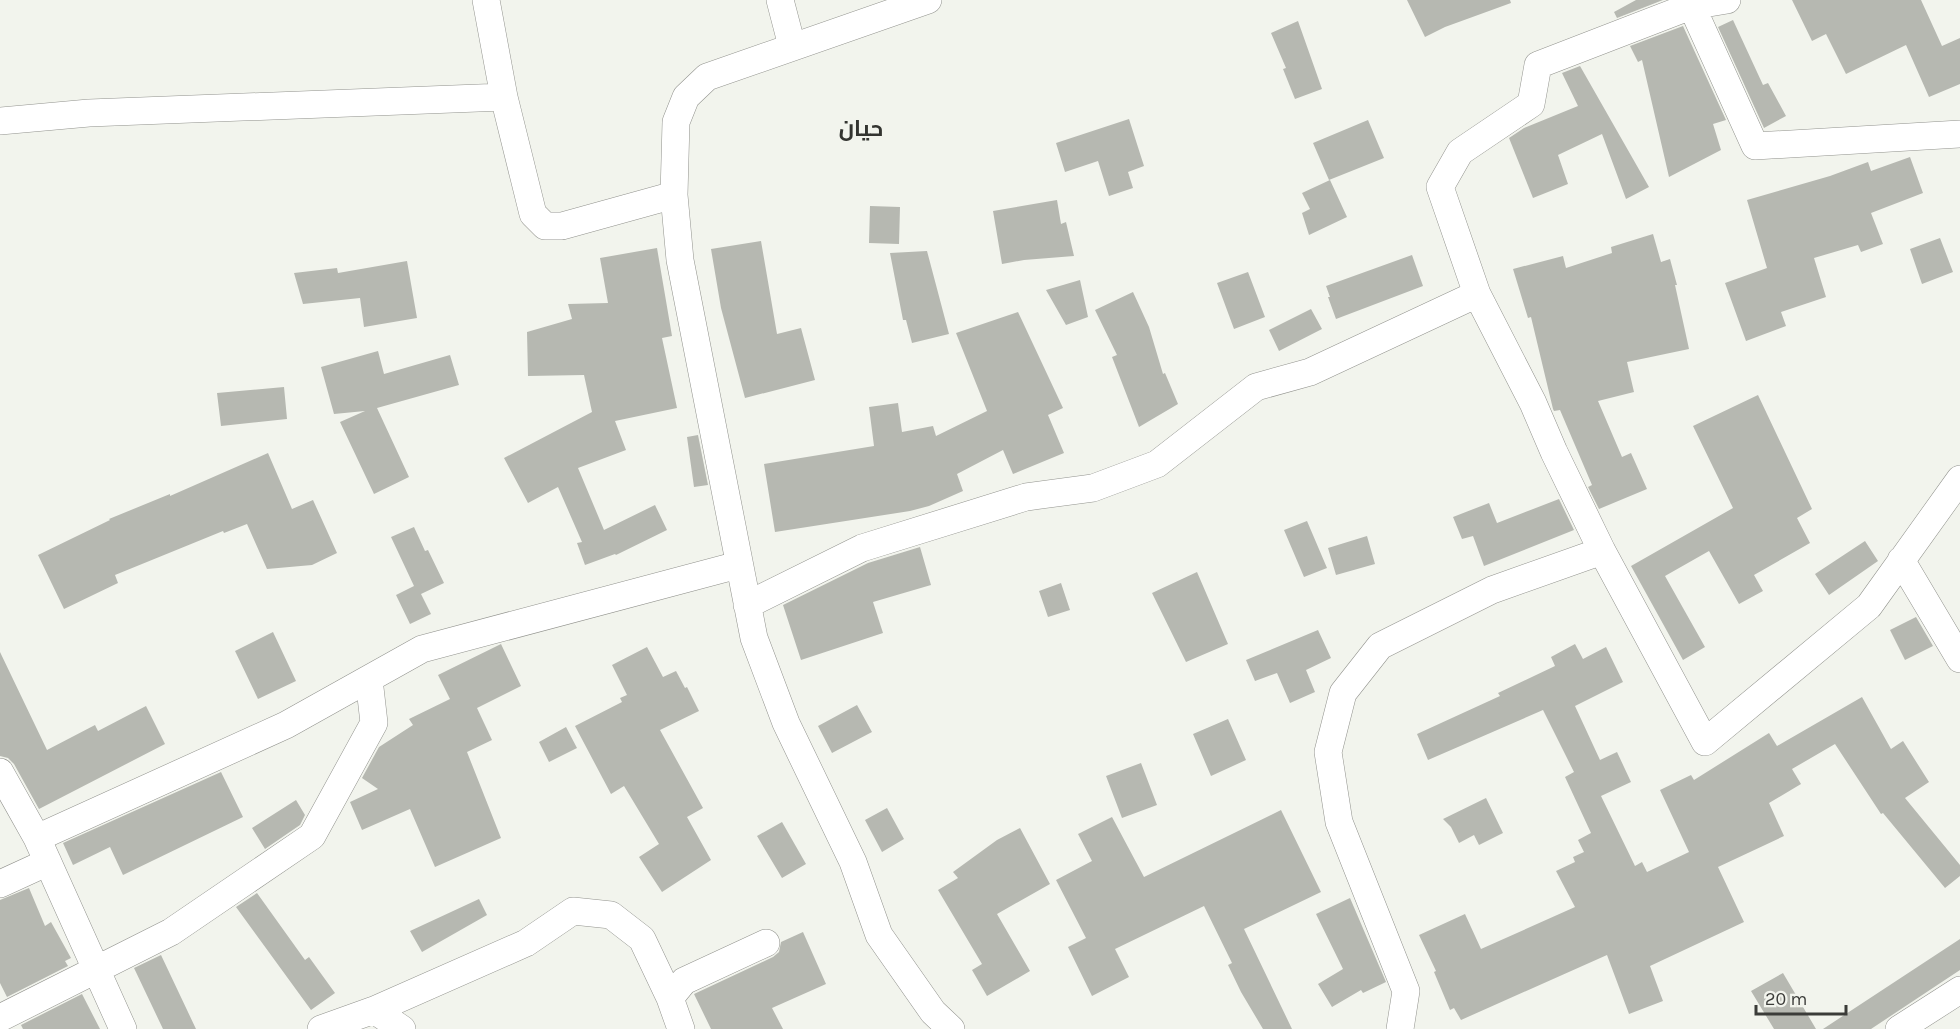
<svg xmlns="http://www.w3.org/2000/svg" width="1960" height="1029" font-family="Karla,Cairo,sans-serif">
<style>
.building{fill:#b6b8b1}
.lines{fill:none;stroke-linecap:round;stroke-linejoin:round}
.minor-casing{stroke:#92938e;stroke-width:28}
.minor{stroke:#fff;stroke-width:27}
.labels{text-anchor:middle;stroke-width:4.5;stroke-linejoin:round;paint-order:stroke}
.district-label{font-size:22px;font-weight:bold;fill:#333430;stroke:#f2f4ed}
</style>
<rect width="100%" height="100%" fill="#f2f4ed"/>
<path class="building" d="M1407 0H1510L1511 3 1445 27 1425 37Z
M1636 0H1663L1617 18 1614 12Z
M1792 0H1921L1942 46 1960 38V84L1929 97 1906 45 1846 74 1826 34 1812 41Z
M1733 20 1763 85 1768 83 1786 116 1764 128 1718 27Z
M1298 21 1322 89 1295 99 1283 69 1286 68 1271 33Z
M1683 26 1726 120 1713 124 1721 150 1669 177 1642 60 1638 62 1630 46Z
M1580 66 1649 187 1626 199 1602 134 1558 155 1568 184 1533 198 1509 138 1524 128 1578 106 1562 73Z
M1129 119 1144 166 1128 172 1133 188 1109 196 1098 161 1065 172 1056 143Z
M1368 120 1384 158 1329 180 1313 143Z
M1910 157 1923 193 1871 213 1883 244 1861 252 1858 245 1814 258 1826 297 1781 312 1786 326 1746 341 1725 283 1767 268 1747 200 1830 176 1868 162 1871 171Z
M1330 180 1347 217 1309 235 1302 213 1310 209 1302 193Z
M1057 200 1061 224 1066 222 1074 256 1024 260 1002 264 993 211Z
M870 206 900 207 899 244 869 243Z
M1653 234 1661 262 1670 259 1677 285H1675L1689 349 1627 362 1634 392 1598 401 1622 457 1631 453 1647 489 1599 509 1588 487 1592 485 1560 410 1554 411 1553 409 1531 317 1528 318 1513 269 1563 256 1566 268 1612 253 1611 247Z
M1940 238 1953 272 1922 284 1910 249Z
M761 241 777 334 801 328 815 380 745 398 721 308 711 249Z
M657 248 672 336 662 338 677 408 615 421 626 450 578 468 604 530 655 505 667 530 616 555 615 554 585 565 577 543 582 542 558 487 528 503 504 458 592 412 584 375 528 376 527 332 572 319 568 304 608 303 600 258Z
M927 251 949 334 912 343 906 320H903L890 253Z
M1412 255 1423 286 1336 319 1328 297H1330L1326 286Z
M407 261 417 318 364 327 360 298 303 304 294 273 337 268 338 273Z
M1248 272 1265 317 1234 329 1217 283Z
M1080 280 1088 317 1066 325 1046 290Z
M1133 292 1149 327 1163 374 1165 373 1178 404 1139 427 1112 357 1117 355 1095 310Z
M1311 309 1322 329 1279 351 1269 330Z
M1018 312 1063 408 1048 415 1064 453 1013 474 1003 450 957 474 963 491 929 506 910 511 775 532 764 464 874 446 869 407 898 403 902 432 933 426 936 436 987 411 956 333Z
M378 351 384 374 450 355 459 385 377 408 409 477 374 494 340 422 365 411 334 414 321 367Z
M284 387 287 419 221 426 217 393Z
M1758 395 1812 509 1797 518 1810 543 1754 575 1763 591 1739 604 1709 551 1665 576 1705 647 1683 660 1631 566 1733 508 1693 426Z
M698 435 708 485 694 487 687 437Z
M268 453 292 509 313 500 337 553 312 565 267 569 247 524 224 533 223 531 115 575 118 583 64 609 38 555 110 520 109 519 170 494V496Z
M1559 499 1574 530 1484 566 1473 536 1462 539 1453 517 1489 503 1497 523Z
M1307 521 1327 568 1304 577 1284 530Z
M414 527 425 551 428 550 444 583 421 594 431 614 410 624 396 595 414 586 391 537Z
M1367 536 1375 564 1336 575 1328 548Z
M1865 541 1878 561 1829 595 1815 574Z
M920 547 931 585 873 602 883 633 801 660 783 605 868 563Z
M1197 572 1228 644 1186 662 1152 593Z
M1061 583 1070 610 1048 617 1039 591Z
M1916 617 1933 646 1905 660 1890 630Z
M1318 630 1331 658 1306 670 1315 692 1290 703 1277 673 1255 681 1246 660Z
M273 632 296 681 258 699 235 651Z
M501 644 521 686 477 708 492 740 467 752 501 838 435 867 410 809 362 830 350 802 378 789 362 778 379 747 413 725 409 719 450 699 438 675Z
M1575 644 1583 659 1606 647 1623 682 1575 706 1600 760 1617 752 1631 782 1601 796 1635 866 1642 862 1647 872 1689 852 1660 790 1691 775 1694 780 1769 733 1777 746 1862 697 1891 749 1903 741 1929 782 1905 798 1960 865V876L1945 888 1883 813 1881 814 1835 744 1792 769 1801 784 1769 803 1784 836 1718 867 1744 922 1650 966 1663 1001 1629 1014 1607 955 1461 1020 1454 1008 1450 1010 1434 972 1436 971 1419 935 1465 914 1481 949 1575 907 1556 871 1575 862 1573 857 1584 852 1578 840 1591 833 1565 777 1574 772 1543 710 1428 760 1417 734 1500 696 1498 693 1555 666 1551 657Z
M647 647 663 677 676 671 685 688 687 687 699 711 660 730 703 808 687 817 711 860 662 892 639 857 659 844 624 786 611 794 575 726 622 702 620 698 627 695 612 665Z
M0 652 47 750 95 725 98 731 146 706 165 744 39 809 14 764 8 758 0 756Z
M857 705 872 732 832 753 818 726Z
M1228 719 1246 760 1211 776 1193 734Z
M566 727 577 748 549 762 539 742Z
M1141 763 1157 805 1122 818 1106 776Z
M221 772 243 817 123 875 110 847 73 865 63 843Z
M1486 798 1503 833 1479 845 1474 835 1459 843 1451 827 1443 819Z
M296 800 305 815 300 825 265 849 252 828Z
M887 808 904 839 882 852 865 820Z
M1281 810 1321 892 1244 929 1292 1029H1263L1241 992 1228 965 1232 963 1204 906 1115 949 1129 977 1092 996 1068 947 1086 938 1056 880 1092 861 1078 834 1112 817 1144 877Z
M782 822 806 864 782 878 757 836Z
M1020 828 1050 884 997 914 1030 971 987 996 972 970 982 964 938 890 958 878 953 872 997 840Z
M29 888 45 926 51 922 71 958 65 961 68 966 7 997 0 983V900Z
M257 893 305 960 309 957 335 993 311 1010 236 907Z
M1350 898 1386 982 1363 993 1361 990 1332 1007 1318 984 1343 969 1316 914Z
M479 899 487 915 422 952 410 931Z
M803 932 826 984 772 1008 783 1029H711L694 994 773 957 779 952 781 942Z
M1960 939V970L1871 1029H1823Z
M161 955 196 1029H163L134 968Z
M1783 973 1816 1029H1774L1751 991Z
M82 994 100 1029H23L21 1025Z"/>
<g class="lines">
<defs>
<path id="minor" d="M486 0 504 97 533 214 545 226H562L674 195
M780 0 792 46
M928 0 707 77 686 97 676 122 674 195 680 260 754 638 786 723 853 862 879 935 933 1012 951 1029
M1689 0 1755 146 1960 134
M1727 0 1691 6 1538 65 1531 104 1460 152 1440 187 1477 294 1533 403 1554 452 1602 551 1705 742 1869 606 1960 479
M0 121 89 113 504 97
M1901 560 1960 659
M747 605 862 548 1026 497 1093 488 1157 464 1256 387 1310 372 1477 294
M0 772 37 838 123 1029
M37 838 286 725 422 649 738 565
M0 884 48 862
M670 998 684 981 766 943
M374 1010 526 943 573 911 611 915 642 939 670 998 681 1029
M0 1018 171 932 312 836 374 723 369 679
M321 1029 374 1010 402 1029
M1400 1029 1406 991 1339 822 1328 752 1343 693 1380 646 1492 590 1602 551
M1899 1029 1960 990"/>
</defs>
<use href="#minor" class="minor-casing"/>
<use href="#minor" class="minor"/>
</g>
<g class="labels">
<g class="district-label">
<text x="861" y="136">حيان</text>
</g>
</g>
<path d="M1756 1005v9h90v-9" fill="none" stroke="#3b3c39" stroke-width="3"/>
<text x="1765" y="1005" font-size="18" fill="#3b3c39" stroke="#f2f4ed" stroke-width="4.5" paint-order="stroke">20 m</text>
</svg>
